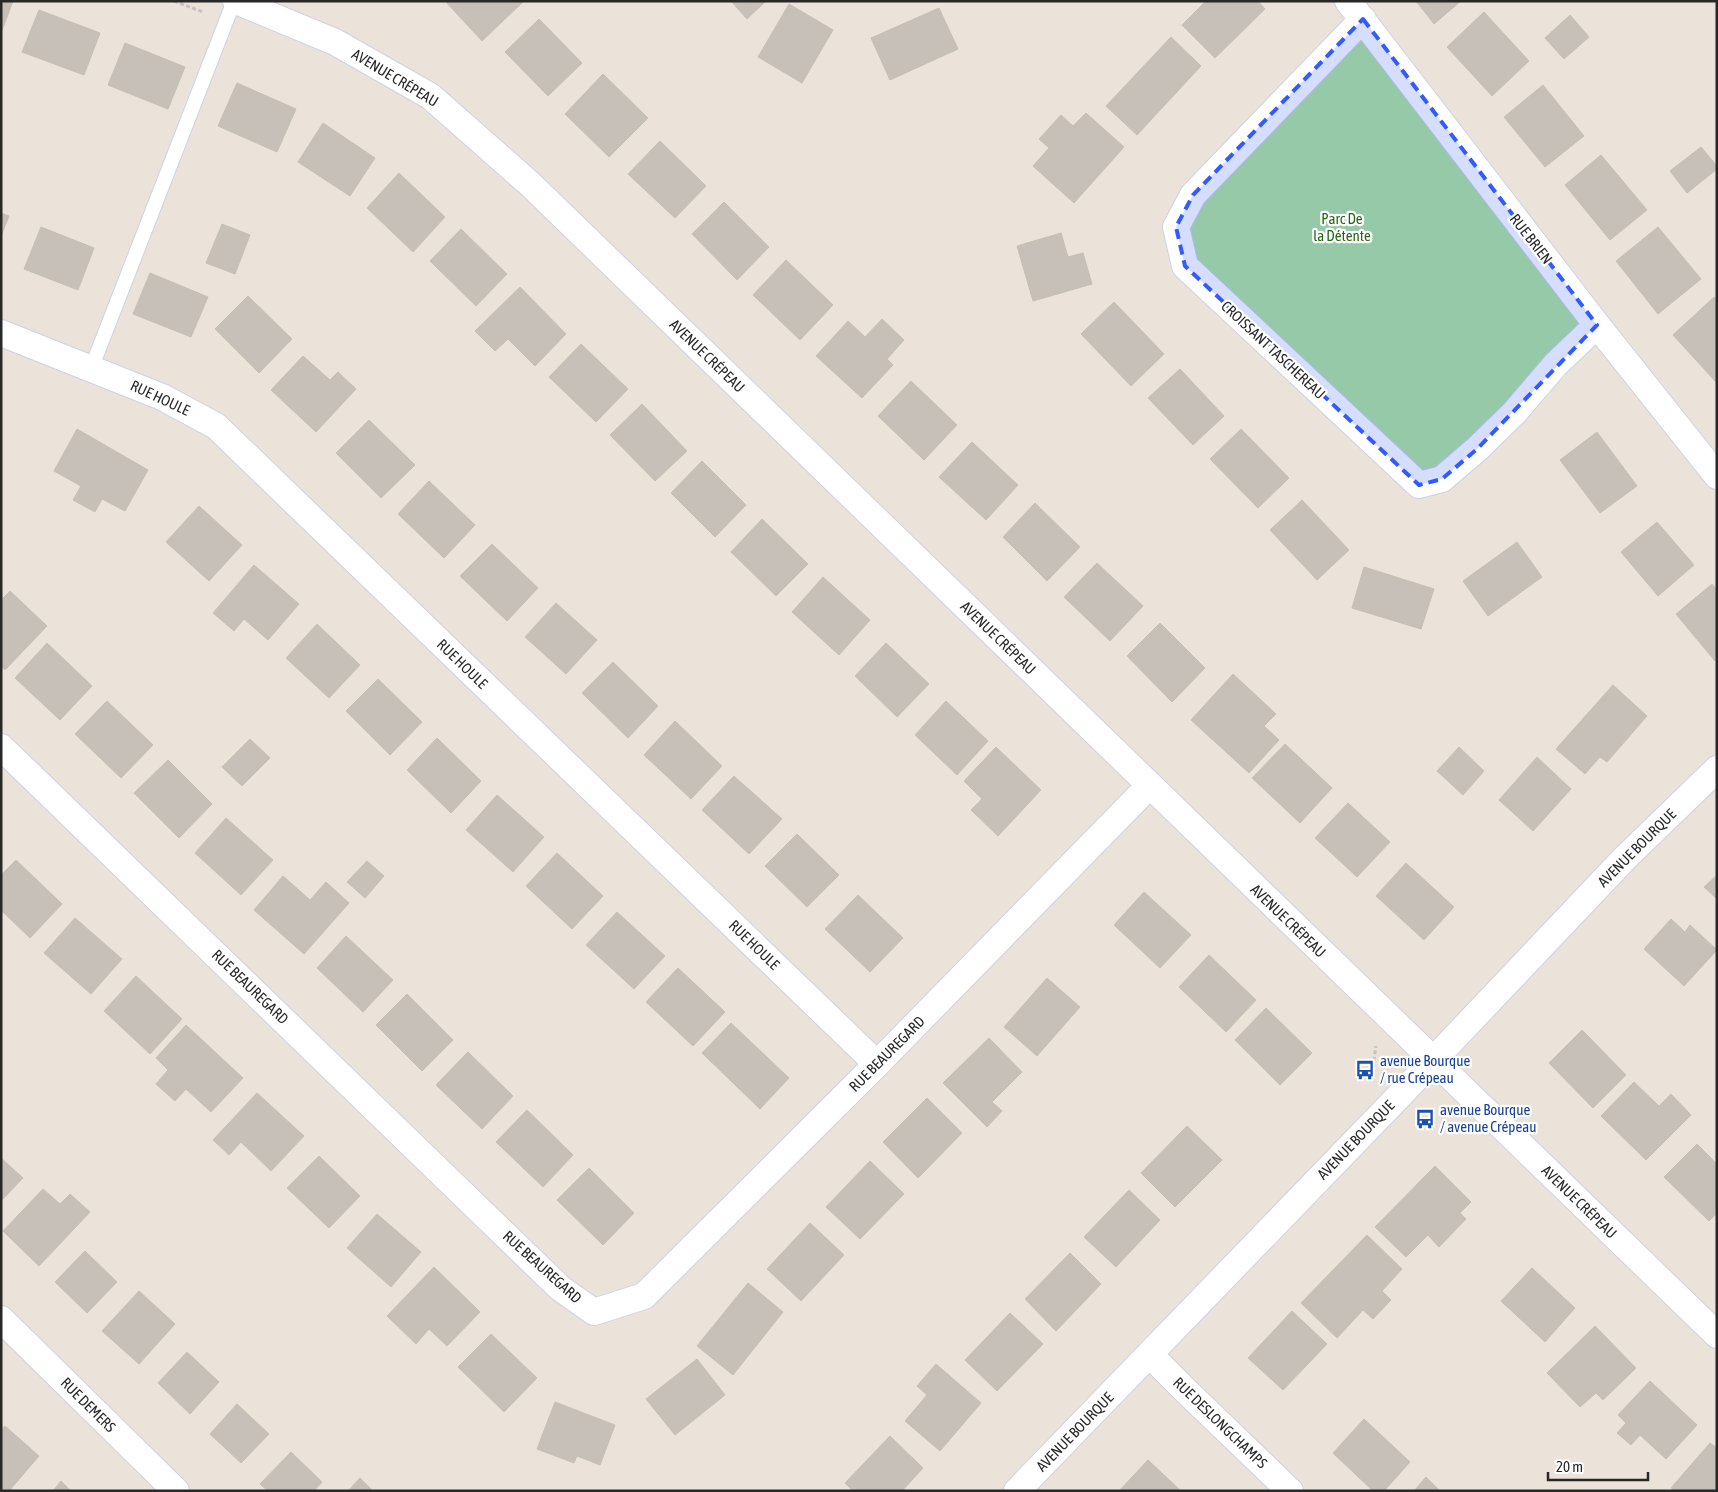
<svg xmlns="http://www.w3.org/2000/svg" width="1718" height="1492" font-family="'Asap Condensed',sans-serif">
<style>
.green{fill:#b0e592}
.building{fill:#c6c0b9;stroke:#c6bfb3}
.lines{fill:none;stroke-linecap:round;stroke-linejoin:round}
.service-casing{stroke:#ced2e2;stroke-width:16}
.minor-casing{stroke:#ced2e2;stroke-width:28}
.path{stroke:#c3c3c3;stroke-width:3;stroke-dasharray:4 2.5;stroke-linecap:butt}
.service{stroke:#fff;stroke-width:14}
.minor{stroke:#fff;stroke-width:26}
.marked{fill:#325bff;fill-opacity:0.2;stroke:#325bff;stroke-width:4;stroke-dasharray:10 6;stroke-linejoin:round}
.labels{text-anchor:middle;stroke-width:4.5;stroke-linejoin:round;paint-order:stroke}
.street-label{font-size:15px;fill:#282828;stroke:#fff}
.park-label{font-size:15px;fill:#286616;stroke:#fff}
.transit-label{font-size:15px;fill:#164399;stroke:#fff;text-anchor:start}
</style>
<rect width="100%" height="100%" fill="#ebe3d9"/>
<path class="green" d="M1355 27 1593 325 1444 468 1421 482 1185 266 1177 200Z"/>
<path class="building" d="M1 1H13L1 33Z
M445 1H524L482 41Z
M731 1H766L747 19Z
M1206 1H1258L1265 9 1215 58 1182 25Z
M1416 1H1461L1434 24Z
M789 4 833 30 802 83 758 57Z
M939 8 958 49 890 80 871 38Z
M39 10 100 33 84 75 22 52Z
M1484 12 1529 61 1492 96 1447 47Z
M1570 15 1589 37 1564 59 1545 38Z
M539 19 582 63 548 96 505 52Z
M1171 37 1201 66 1137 135 1106 106Z
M125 43 185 67 168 109 108 85Z
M603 74 648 118 609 157 565 114Z
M237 83 296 109 277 152 218 126Z
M1543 85 1584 136 1545 167 1504 117Z
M1086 113 1124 147 1074 203 1033 166 1049 148 1039 139 1061 115 1073 126Z
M323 123 375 158 350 196 298 162Z
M660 141 706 186 675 218 628 174Z
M1701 147 1717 166V169L1687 193 1670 171Z
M1601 155 1647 210 1610 240 1565 185Z
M399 173 445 217 413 252 367 208Z
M724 202 769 247 737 280 692 234Z
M1 213 9 216 1 236Z
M222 224 250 235 235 274 206 263Z
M41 227 94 248 78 290 24 269Z
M1658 227 1701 279 1658 314 1616 261Z
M461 229 507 274 476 306 430 261Z
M1061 233 1068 257 1083 253 1092 284 1033 301 1017 246Z
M786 260 833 305 800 340 753 295Z
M150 273 208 297 191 337 133 314Z
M520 287 566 334 535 366 508 339 495 351 475 331Z
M248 296 292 339 259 373 215 329Z
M1714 297 1717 300 1716 382 1673 335Z
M1114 302 1164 354 1131 386 1081 334Z
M882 319 904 340 887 359 893 365 862 398 816 356 848 321 865 337Z
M581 344 628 389 596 422 549 377Z
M303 356 330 380 338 372 356 389 316 432 271 390Z
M1180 369 1224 416 1193 445 1148 398Z
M911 381 957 425 924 460 878 416Z
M642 404 687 451 655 481 610 435Z
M369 420 415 465 381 498 336 453Z
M77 429 148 470 125 511 102 499 95 512 73 500 81 486 54 471Z
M1241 429 1289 478 1258 508 1210 459Z
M1597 432 1637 486 1600 513 1560 460Z
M972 442 1018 485 986 520 939 477Z
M702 461 746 505 715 537 671 493Z
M429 481 475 525 444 558 398 514Z
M1302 500 1349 550 1317 580 1270 530Z
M1035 503 1080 547 1047 581 1003 537Z
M199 506 242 545 209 581 166 542Z
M762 519 808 564 776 596 731 552Z
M1657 522 1694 565 1658 596 1621 552Z
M1517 542 1542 577 1488 616 1463 581Z
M492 544 538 588 507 621 460 576Z
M1097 563 1143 606 1110 641 1064 597Z
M254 565 299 604 268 640 244 619 234 631 213 613Z
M1364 567 1434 589 1421 629 1352 608Z
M823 577 870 620 839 655 792 612Z
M1712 584 1717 590V659L1715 661 1676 614Z
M10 591 47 626 5 670 1 666V600Z
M556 603 597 640 566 674 525 637Z
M1160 623 1205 668 1172 702 1127 656Z
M317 624 360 665 329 698 286 658Z
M47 643 92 686 60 720 15 678Z
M886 643 929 684 897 717 855 676Z
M613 662 658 706 628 738 582 693Z
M1233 674 1276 714 1264 726 1279 740 1249 773 1191 720Z
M378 679 422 722 390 755 346 711Z
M1613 685 1647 716 1607 762 1600 757 1585 774 1556 749Z
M107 701 153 745 121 778 75 734Z
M946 701 988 741 957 775 915 735Z
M675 721 722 766 691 799 644 755Z
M437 738 481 781 451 813 407 770Z
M250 739 270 758 242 786 222 767Z
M1285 744 1332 788 1300 823 1252 778Z
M996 747 1041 790 998 836 971 810 982 799 964 781Z
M1459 747 1484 771 1463 795 1437 771Z
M1537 757 1571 789 1533 831 1499 800Z
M168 760 212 804 179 838 134 793Z
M734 776 782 819 749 854 702 810Z
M497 795 544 837 513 872 466 830Z
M1348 803 1390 842 1357 877 1315 838Z
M226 818 273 860 241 895 195 853Z
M797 834 839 875 807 907 765 866Z
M557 853 603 896 572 929 526 886Z
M16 860 62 904 30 938 1 910V875Z
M367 861 384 876 365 898 347 882Z
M1406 863 1454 907 1424 940 1376 896Z
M1717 875V899L1704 887Z
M283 876 310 900 326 882 349 903 304 954 254 910Z
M1144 892 1191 935 1160 968 1114 925Z
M858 895 903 938 870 972 825 929Z
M617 912 665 956 634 989 586 945Z
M75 918 122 959 91 994 44 953Z
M1671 919 1685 932 1690 925 1717 950 1684 986 1644 949Z
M346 936 393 980 363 1012 317 968Z
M1209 955 1256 1000 1226 1032 1179 987Z
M678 968 725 1012 693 1046 646 1002Z
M136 976 182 1019 150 1054 104 1011Z
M1047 978 1080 1007 1037 1056 1004 1027Z
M407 994 453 1040 422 1071 376 1025Z
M1266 1008 1312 1053 1280 1085 1235 1040Z
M731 1023 789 1078 760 1109 702 1053Z
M186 1025 243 1078 211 1112 186 1089 175 1101 156 1084 168 1070 156 1058Z
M1582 1030 1626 1075 1593 1108 1549 1063Z
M989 1038 1022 1072 992 1102 1002 1111 987 1127 943 1083Z
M468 1052 513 1096 482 1129 436 1085Z
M1634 1082 1659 1106 1671 1094 1691 1115 1646 1160 1601 1116Z
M257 1093 304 1136 271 1171 241 1142 229 1155 213 1140Z
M927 1098 962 1133 918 1178 883 1142Z
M527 1110 573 1155 543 1187 496 1142Z
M1187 1126 1222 1160 1175 1207 1141 1173Z
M1697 1144 1717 1164V1213L1709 1221 1664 1177Z
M319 1156 360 1196 329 1228 287 1188Z
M1 1158 23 1178 1 1201Z
M870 1161 904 1194 860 1239 826 1207Z
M1435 1166 1471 1202 1460 1213 1466 1219 1439 1247 1428 1235 1406 1257 1375 1227Z
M589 1168 634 1213 603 1245 557 1200Z
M43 1189 60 1204 70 1194 90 1212 39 1266 3 1231Z
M1129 1190 1160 1220 1116 1267 1084 1237Z
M377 1214 421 1252 391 1287 347 1248Z
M810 1223 844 1255 801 1301 767 1269Z
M1367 1235 1402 1269 1382 1291 1391 1300 1373 1319 1363 1310 1337 1338 1301 1303Z
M85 1251 117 1282 87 1313 55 1282Z
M1070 1253 1101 1284 1056 1331 1025 1299Z
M434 1267 480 1312 447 1346 429 1329 416 1344 387 1316Z
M1532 1268 1575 1308 1545 1342 1501 1301Z
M748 1283 783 1312 733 1375 697 1346Z
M139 1291 175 1324 139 1364 102 1331Z
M1292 1311 1327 1344 1283 1390 1248 1358Z
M1010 1313 1043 1344 997 1391 965 1360Z
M1595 1326 1636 1368 1603 1400 1596 1393 1580 1407 1547 1373Z
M491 1334 537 1378 504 1412 458 1367Z
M187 1352 219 1382 190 1414 158 1383Z
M697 1359 725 1395 675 1435 646 1399Z
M936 1364 981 1403 940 1451 905 1421 927 1395 917 1386Z
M1650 1381 1697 1425 1666 1459 1640 1435 1631 1445 1617 1433 1626 1423 1618 1415Z
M555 1402 615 1425 600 1465 577 1456 574 1463 537 1449Z
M237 1404 269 1434 241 1463 210 1434Z
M1364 1419 1410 1462 1384 1491H1373L1333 1453Z
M5 1426 39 1456 9 1491H1V1430Z
M890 1436 923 1468 902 1491H853L845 1483Z
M1710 1443 1717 1448V1491H1675L1671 1488Z
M291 1452 322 1482 314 1491H268L260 1484Z
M1148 1460 1181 1491H1119Z
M1426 1477 1440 1491H1414Z
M360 1478 373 1491H348Z
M61 1481 71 1491H53Z"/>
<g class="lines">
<defs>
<path id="service" d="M91 369 234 1"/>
<path id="minor" d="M236 1 335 42 430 96 530 184 1717 1335
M1348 1 1597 325 1717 476
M1363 19 1193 195 1176 227 1185 266 1419 485 1442 479 1477 449 1514 413 1556 364 1597 325
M1 333 162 397 216 426 877 1064
M1 747 560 1288 594 1312 644 1296 877 1064 1150 785
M1 1319 176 1491
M1150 1355 1185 1390 1290 1491
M1017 1491 1402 1093 1624 859 1717 769"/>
</defs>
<use href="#service" class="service-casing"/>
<use href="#minor" class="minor-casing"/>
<path class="path" d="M174 1 203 12
M1371 1080 1376 1046"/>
<use href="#service" class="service"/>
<use href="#minor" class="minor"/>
</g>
<path class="marked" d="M1363 19 1597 325 1477 449 1442 479 1419 485 1185 266 1176 227 1193 195Z"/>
<defs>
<symbol id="bus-bare" viewBox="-9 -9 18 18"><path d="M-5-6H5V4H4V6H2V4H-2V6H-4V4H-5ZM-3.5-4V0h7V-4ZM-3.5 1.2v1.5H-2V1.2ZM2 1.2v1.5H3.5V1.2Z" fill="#1a4fb4" stroke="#fff" stroke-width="2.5" paint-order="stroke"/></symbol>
</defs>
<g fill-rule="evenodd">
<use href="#bus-bare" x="1351" y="1056" width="28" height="28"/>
<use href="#bus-bare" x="1411" y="1105" width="28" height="28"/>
</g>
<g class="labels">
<g class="street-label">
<text transform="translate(395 78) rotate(31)" y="5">AVENUE CRÉPEAU</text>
<text transform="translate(1531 239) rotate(52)" y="5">RUE BRIEN</text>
<text transform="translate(1273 350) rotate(43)" y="5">CROISSANT TASCHEREAU</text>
<text transform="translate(707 356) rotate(44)" y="5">AVENUE CRÉPEAU</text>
<text transform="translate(160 398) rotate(25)" y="5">RUE HOULE</text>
<text transform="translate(998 638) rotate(44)" y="5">AVENUE CRÉPEAU</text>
<text transform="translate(462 664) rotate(44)" y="5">RUE HOULE</text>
<text transform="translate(1637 848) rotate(-45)" y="5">AVENUE BOURQUE</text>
<text transform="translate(1288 921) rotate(44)" y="5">AVENUE CRÉPEAU</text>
<text transform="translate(754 945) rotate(44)" y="5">RUE HOULE</text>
<text transform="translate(250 987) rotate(44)" y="5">RUE BEAUREGARD</text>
<text transform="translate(887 1054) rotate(-45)" y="5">RUE BEAUREGARD</text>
<text transform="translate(1356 1140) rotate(-46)" y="5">AVENUE BOURQUE</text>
<text transform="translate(1579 1202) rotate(44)" y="5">AVENUE CRÉPEAU</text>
<text transform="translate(542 1267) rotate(42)" y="5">RUE BEAUREGARD</text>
<text transform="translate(88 1405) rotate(45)" y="5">RUE DEMERS</text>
<text transform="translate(1220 1423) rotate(44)" y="5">RUE DESLONGCHAMPS</text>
<text transform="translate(1075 1432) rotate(-46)" y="5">AVENUE BOURQUE</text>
</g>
<g class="park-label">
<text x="1342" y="224">Parc De<tspan x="1342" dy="17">la Détente</tspan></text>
</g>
<g class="transit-label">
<text x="1380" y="1066">avenue Bourque<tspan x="1380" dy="17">/ rue Crépeau</tspan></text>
<text x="1440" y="1115">avenue Bourque<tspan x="1440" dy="17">/ avenue Crépeau</tspan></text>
</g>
</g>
<rect width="1718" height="1492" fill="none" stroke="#282828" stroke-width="5"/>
<path d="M1548 1472v8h100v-8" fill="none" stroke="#282828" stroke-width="2.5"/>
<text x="1556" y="1472" font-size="15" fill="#282828" stroke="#ffffff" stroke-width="4" paint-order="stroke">20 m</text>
</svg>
